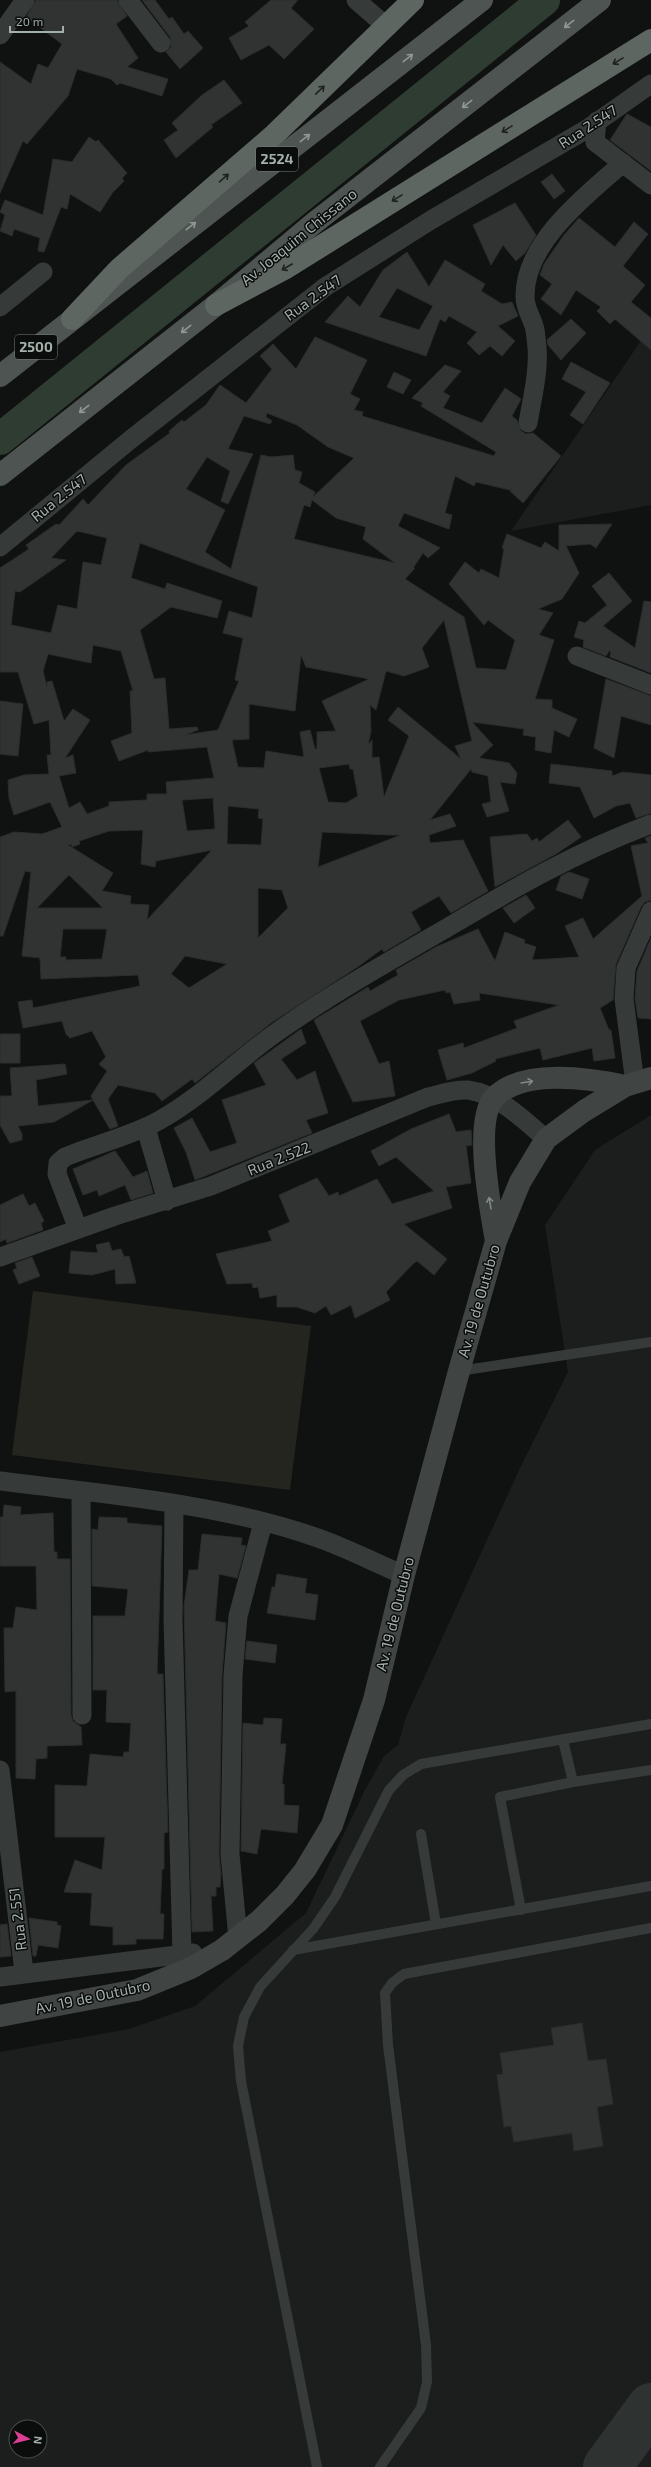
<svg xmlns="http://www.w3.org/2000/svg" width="651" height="2467" font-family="'Exo 2',sans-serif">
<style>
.built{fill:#1c1e1e;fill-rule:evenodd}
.green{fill:#25251f}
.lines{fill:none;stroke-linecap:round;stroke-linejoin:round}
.river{stroke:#2f3c32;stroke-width:32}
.taxiway{stroke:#2e3230;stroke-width:48}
.building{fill:#303332;stroke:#2a2d2c;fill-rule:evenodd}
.lane{stroke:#363b39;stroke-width:10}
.street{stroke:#363b39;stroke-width:19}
.secondary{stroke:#404543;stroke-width:22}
.primary{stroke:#4e5451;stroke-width:22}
.highway{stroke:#5e6662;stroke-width:22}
.oneway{stroke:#8e9993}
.oneway2{stroke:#202222}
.oneway3{stroke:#808b85}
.labels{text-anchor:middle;stroke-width:3;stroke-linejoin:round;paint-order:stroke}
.shield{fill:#0b0c0c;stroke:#757f7a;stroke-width:1}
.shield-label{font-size:14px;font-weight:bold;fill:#a3b0a9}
.street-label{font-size:15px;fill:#a3b0a9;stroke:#0b0c0c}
</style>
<rect width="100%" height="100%" fill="#101111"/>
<path class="built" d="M651 326V505L511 531Z
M651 1115V2467H0V2052L129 2029 195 2006 306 1913 364 1792 384 1756 398 1745 406 1717 519 1470 568 1372 545 1225 595 1150ZM16 2427H40V2451H16Z"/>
<path class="green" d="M33 1291 311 1326 290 1490 12 1455Z"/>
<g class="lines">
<path class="river" d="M0 439 544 0"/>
<path class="taxiway" d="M607 2467 651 2407"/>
</g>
<path class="building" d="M36 0H117L127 16 116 24 138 58 127 67 168 79 162 96 120 83 117 85 111 79 77 69 68 96 27 144 23 141 0 193V62L31 84 38 64 48 68 62 44 26 17Z
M142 0H155L169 19 172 17 184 34 188 31 203 48 180 69 166 52 171 47 170 37Z
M271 0H298L291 8 314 29 284 59 269 45 241 60 229 38 249 26 245 22Z
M224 80 242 103 211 125 213 127 176 158 164 140 178 130 172 123 202 95Z
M627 114 651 127V171L610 140Z
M89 137 96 142 98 140 127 173 122 178 124 181 113 192 100 212 70 194 67 209 61 207 44 252 38 251 40 238 14 229 12 236 0 231 5 215 0 212 5 200 43 215 53 159 72 162Z
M552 174 565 191 554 199 541 182Z
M515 203 536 235 525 253 516 261 503 245 491 265 473 225Z
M579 218 615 247 634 222 648 234 623 266 645 285 631 302 651 318V350L615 319 610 324 597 311 601 307 576 290 561 315 541 299 552 284 540 275 544 264 564 235Z
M407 252 429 287 445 260 485 284 481 291 502 304 512 302 518 316 498 326 515 341 502 356 490 346 479 355 467 343 477 332 449 316 445 322 440 319 426 356 325 322 348 296 360 307 383 270ZM397 288 433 306 419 330 379 317Z
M571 319 586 333 561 360 548 345 547 340Z
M315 337 367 360 350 394 360 399 354 410 363 412 362 416 494 456 496 452 421 406 423 403 412 398 445 365 461 371 443 392 450 396 443 408 482 423 505 388 521 399 512 416 517 420 521 431 526 434 533 433 561 456 523 503 510 491 513 487 510 490 476 482 474 486 455 476 445 513 452 515 449 529 404 513 398 526 440 548 428 558 423 553 413 568H415L405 579 464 617 476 668 506 670 515 640 488 620 484 625 449 584 465 562 479 573 481 569 499 578 504 549 502 548 507 534 541 548 545 542 559 551V525L612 524 596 548 590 544 566 546 579 573 562 599 538 609 553 613 539 635 554 640 535 699 552 700V708L577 719 569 737 554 730 551 753 535 750 536 737 523 735 524 729 472 722 493 745 479 758 509 763 517 773 515 784 500 782 509 811 487 817 482 804 491 802 488 776 472 772 471 769 430 820 450 814 456 826 429 835 430 843 463 840 488 891 451 913 439 896 411 912 421 930 384 952 382 949 356 968 271 1023 195 1083 192 1079 162 1101 155 1093 118 1085 108 1099 118 1126 110 1129 93 1100 54 1122 18 1126 22 1134V1140L10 1143 0 1125V1096H12L10 1068 65 1064 67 1074 36 1080 38 1106 93 1100 91 1096 107 1071 99 1064 106 1057 92 1031 70 1038 66 1034 62 1021 23 1028 18 1002 32 1000 33 1008 140 986 138 975 41 979 40 958 22 956 31 872 25 871 3 936H0V837L14 832 42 834 62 827 50 802 14 815 9 798 8 780 24 775 49 774 47 755H51L49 720 34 724 18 672H0V568L29 549 26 545 56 524 59 525 83 499 88 505 126 465 170 433 169 431 182 420 184 422 206 405 220 385 246 403 272 369 260 356 273 344 296 369ZM267 413 297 425 328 447 354 458 313 497 315 492 299 483 302 472 295 470 293 455 271 457 261 455 231 569 205 552 225 510 186 489 207 457 230 471 221 501 228 504 253 454 228 449 244 416 270 424 272 421 266 417ZM312 500 336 518 366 527 363 539 395 563 294 539 304 505 310 507ZM77 531 107 538 101 565 83 562 77 609 58 605 51 633 11 625 15 591 20 592 66 560 51 558ZM140 543 258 587 252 618 229 611 223 633 243 638 235 680 239 681 218 730 185 735 198 730 197 727 169 729 165 678 154 679 140 630 171 607 217 618 222 601 167 583 165 589 131 578ZM444 620 472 741 455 746 461 759 398 707 388 720 409 736 384 797 379 757 372 758V740L368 745 371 731 370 705 376 710 386 671 404 676 429 667 422 648ZM93 645 121 651 133 691H130L132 733 111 741 119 761 148 750V752L207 747 214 778 166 782 167 794H147V800L109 802V806L87 814 80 802 69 808 59 776 76 773 73 755 65 758 90 720 73 709 64 721 52 681 47 682V687L43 671 48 654 91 663ZM301 655 306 667 369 679 322 701 336 731 317 732V749H315L310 730 300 732 304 757 266 751 264 768 238 767 232 740 249 739V704L295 711ZM349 764 350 769H353L358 796 346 803 328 802 319 768ZM213 798 215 829 187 831 182 800ZM228 806 259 809 258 818 263 819 261 845 227 844ZM143 830 141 864 155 867 156 861 212 850 147 920 149 905 130 904 131 896 102 891 113 873 68 845 71 844 72 847 80 844 79 841 109 831ZM322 832 390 835H401L318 867ZM69 875 96 901 103 908H37ZM258 888 282 890 288 908 258 938ZM63 929H107L102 959 66 960V957H60ZM185 956 227 964 189 988 171 974Z
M571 362 610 383 583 424 570 415 586 392 562 379Z
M394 372 411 380 403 394 387 387Z
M609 573 632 601 603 626 635 648 644 601 651 602V673L610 657 611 652 609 651 606 656 583 647 584 640 574 637 579 621 585 623 607 605 592 586Z
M606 679 651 696V725L621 716 614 758 594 748Z
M0 701 23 704 18 756 0 754Z
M551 764 612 771V776L623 772 651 775V813L636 818 630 803 616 806 594 818 580 787 549 783Z
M568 820 581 837 556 854 495 887 490 837 527 834 532 841 537 838 539 842Z
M651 836V900L645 902 641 907 616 964 613 1000 600 1008 609 1030H611L615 1058 594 1061 592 1048 543 1060 540 1048 495 1059 496 1061 472 1073 447 1080 438 1050 463 1043 464 1048 517 1028 514 1021 559 1005 479 993 480 1000 454 1004 450 992 446 993 445 990 399 1000 360 1021 379 1064 389 1061 395 1096 353 1102 314 1020 368 987 370 991 398 975 396 970 436 947 478 929 495 961 505 932 525 940 524 943 536 947 532 960 579 957 565 926 583 918 593 939 642 896 631 846 648 843 645 838Z
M569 872 589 879 582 899 556 890 561 876Z
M526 895 535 908 514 923 503 908Z
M651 938V1019L638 1018 635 999 637 971Z
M301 1029 306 1043 281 1059 297 1080 315 1071 328 1113 306 1120 312 1133 195 1180 186 1152 174 1128 192 1118 210 1152 237 1143 222 1100 266 1085 254 1063Z
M0 1034H20V1063H0Z
M449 1114 456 1132 471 1130 472 1145 466 1146 471 1183 446 1187 452 1208 404 1224 447 1259 434 1275 417 1261 414 1263 386 1292 390 1300 355 1318 351 1305 331 1315 326 1306 315 1313 297 1307H277V1295L260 1298 258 1287 253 1288 252 1283 227 1284 216 1254 272 1241 268 1231 290 1222 279 1195 317 1178 329 1196 338 1192 339 1196 377 1179 392 1204 434 1191 396 1157 379 1166 371 1151 411 1129Z
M115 1151 133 1177 147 1171 153 1193 131 1200 125 1185 99 1196 97 1190 83 1195 73 1169Z
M23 1194 29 1206 35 1203 44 1221 41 1223 43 1230 7 1243 6 1239 0 1242V1205Z
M109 1242 112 1251 121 1249 124 1257 129 1256 136 1283 116 1284 115 1269 92 1275 69 1273 71 1251 98 1253 96 1245Z
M32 1257 40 1276 19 1284 13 1270 17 1268 15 1263Z
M4 1505 21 1507 20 1515 53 1513 54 1552H57V1559H70L71 1715 73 1721 81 1727 82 1745 47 1746V1758L36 1759 35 1779 16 1778V1691L5 1692 4 1628H13L16 1607 37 1610 36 1566H0V1517H3Z
M99 1517 127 1518V1523L162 1526 157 1674H163L168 1832 164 1833V1869H162L160 1914H164L163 1939H136V1944L113 1945V1927L90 1925 92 1893 64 1892 75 1860 102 1870 105 1837H55V1785L87 1786 90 1754 123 1757 124 1752H129L131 1723 106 1722 107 1690H93V1616H125L128 1589 92 1586V1529L98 1530Z
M202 1534 242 1538 241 1545 246 1546 237 1578 219 1574 215 1621 226 1623 222 1675 219 1854 221 1875 220 1887H216V1896H211L213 1931 192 1932 184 1606 189 1570H198Z
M277 1574 307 1579 305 1593 318 1595 315 1620 267 1613 272 1587H275Z
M247 1641 277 1645 275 1663 245 1659Z
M264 1718 282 1719 280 1744H286L282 1784H284V1805L299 1806 297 1833 261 1829 257 1854 241 1851 243 1723 263 1725Z
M29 1918 57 1922V1925L61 1926 58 1948 38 1945 36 1956H33Z
M7 1924 11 1956 0 1957V1925Z
M582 2023 588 2061 606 2059 613 2104 597 2107 603 2146 574 2151 572 2133 514 2142 511 2126 504 2127 497 2075 503 2074 500 2053 554 2045 551 2028Z"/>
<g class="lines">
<path class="lane" d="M459 1371 651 1342
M563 1740 573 1782 651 1770
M421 1834 436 1924
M521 1910 500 1797 573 1782
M293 1950 651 1886
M317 2467 241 2081 238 2046 244 2017 260 1987 313 1929 335 1897 389 1790 403 1775 421 1764 651 1724
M380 2467 421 2408 427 2382 426 2345 388 2045 385 1993 392 1983 404 1974 651 1928"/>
<path class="street" d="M128 0 161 43
M356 0 386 26
M0 35 25 0
M597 121 595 142 651 185
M0 307 43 272
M528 423C532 399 539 372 537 347 536 340 536 332 534 326 531 316 525 308 525 297 524 243 586 195 623 163
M0 547 130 440 325 287 431 220 587 129 651 84
M577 656 651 685
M635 1083 624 999 626 968 651 911
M146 1128 167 1201
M78 1229 57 1174 58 1163 65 1157C96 1144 132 1136 160 1120 203 1096 237 1060 277 1032 331 994 388 962 445 929 514 888 576 852 651 824
M0 1257 115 1216 211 1186 428 1097C441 1094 454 1089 468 1090 498 1094 524 1120 546 1139
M0 1481C102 1494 218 1503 315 1537 345 1547 375 1563 404 1575
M81 1491 82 1715
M174 1504 173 1619 182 1954
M0 1770 24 1972
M238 1938 230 1854 233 1675 238 1616 263 1523
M0 1977 193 1953"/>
<path class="secondary" d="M496 1241C491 1212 473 1122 494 1098 522 1068 589 1078 625 1086
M0 2016 137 1990 191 1968 222 1950 259 1921 285 1895 305 1870 332 1825 374 1700 404 1575 459 1371 496 1241 520 1182 546 1139 584 1111 625 1086 651 1078"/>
<path class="primary" d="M0 376 482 0
M0 475 216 305 314 223 600 0"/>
<path class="highway" d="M216 305 286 268 651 40
M72 319 119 269 275 134 413 0"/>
</g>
<defs><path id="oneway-shaft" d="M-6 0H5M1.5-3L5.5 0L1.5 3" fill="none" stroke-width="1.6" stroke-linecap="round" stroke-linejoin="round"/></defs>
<g class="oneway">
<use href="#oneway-shaft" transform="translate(569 24) rotate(142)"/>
<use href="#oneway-shaft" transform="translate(408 58) rotate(-38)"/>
<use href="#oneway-shaft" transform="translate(467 104) rotate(142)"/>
<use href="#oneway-shaft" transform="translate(305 138) rotate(-38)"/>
<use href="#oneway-shaft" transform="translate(191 226) rotate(-38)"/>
<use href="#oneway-shaft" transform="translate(186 329) rotate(142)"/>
<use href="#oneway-shaft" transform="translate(84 409) rotate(142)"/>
</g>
<g class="oneway2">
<use href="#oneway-shaft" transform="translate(618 61) rotate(149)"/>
<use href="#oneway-shaft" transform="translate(320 90) rotate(-44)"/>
<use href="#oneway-shaft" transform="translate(507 129) rotate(148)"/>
<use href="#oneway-shaft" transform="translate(224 178) rotate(-41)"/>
<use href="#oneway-shaft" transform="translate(397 198) rotate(148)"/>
<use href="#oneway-shaft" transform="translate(287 267) rotate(150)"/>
</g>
<g class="oneway3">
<use href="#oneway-shaft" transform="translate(527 1082) rotate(-9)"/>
<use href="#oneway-shaft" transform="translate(490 1203) rotate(-100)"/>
</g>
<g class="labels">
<g class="shield">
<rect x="256" y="147" width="42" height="24" rx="3"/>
<rect x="15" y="335" width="42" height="24" rx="3"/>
</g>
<g class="shield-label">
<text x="277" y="164">2524</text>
<text x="36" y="352">2500</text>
</g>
<g class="street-label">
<text transform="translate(588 127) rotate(-33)" y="5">Rua 2.547</text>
<text transform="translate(299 237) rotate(-39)" y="5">Av. Joaquim Chissano</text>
<text transform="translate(313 298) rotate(-36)" y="5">Rua 2.547</text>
<text transform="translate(59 498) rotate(-39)" y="5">Rua 2.547</text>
<text transform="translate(279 1159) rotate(-22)" y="5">Rua 2.522</text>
<text transform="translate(479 1301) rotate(-74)" y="5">Av. 19 de Outubro</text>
<text transform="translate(395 1614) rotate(-76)" y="5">Av. 19 de Outubro</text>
<text transform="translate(18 1919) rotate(-97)" y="5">Rua 2.551</text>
<text transform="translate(93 1997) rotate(-12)" y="5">Av. 19 de Outubro</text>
</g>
</g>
<g transform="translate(28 2439) rotate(97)"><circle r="19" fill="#0b0c0c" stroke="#484e4b"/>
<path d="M0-3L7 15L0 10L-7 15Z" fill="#d94094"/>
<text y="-6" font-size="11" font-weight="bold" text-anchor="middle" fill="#a3b0a9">N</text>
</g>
<path d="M10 26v6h53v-6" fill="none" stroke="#a3b0a9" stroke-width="2"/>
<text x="16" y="26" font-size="12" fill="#a3b0a9" stroke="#0b0c0c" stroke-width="3" paint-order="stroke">20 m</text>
</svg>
